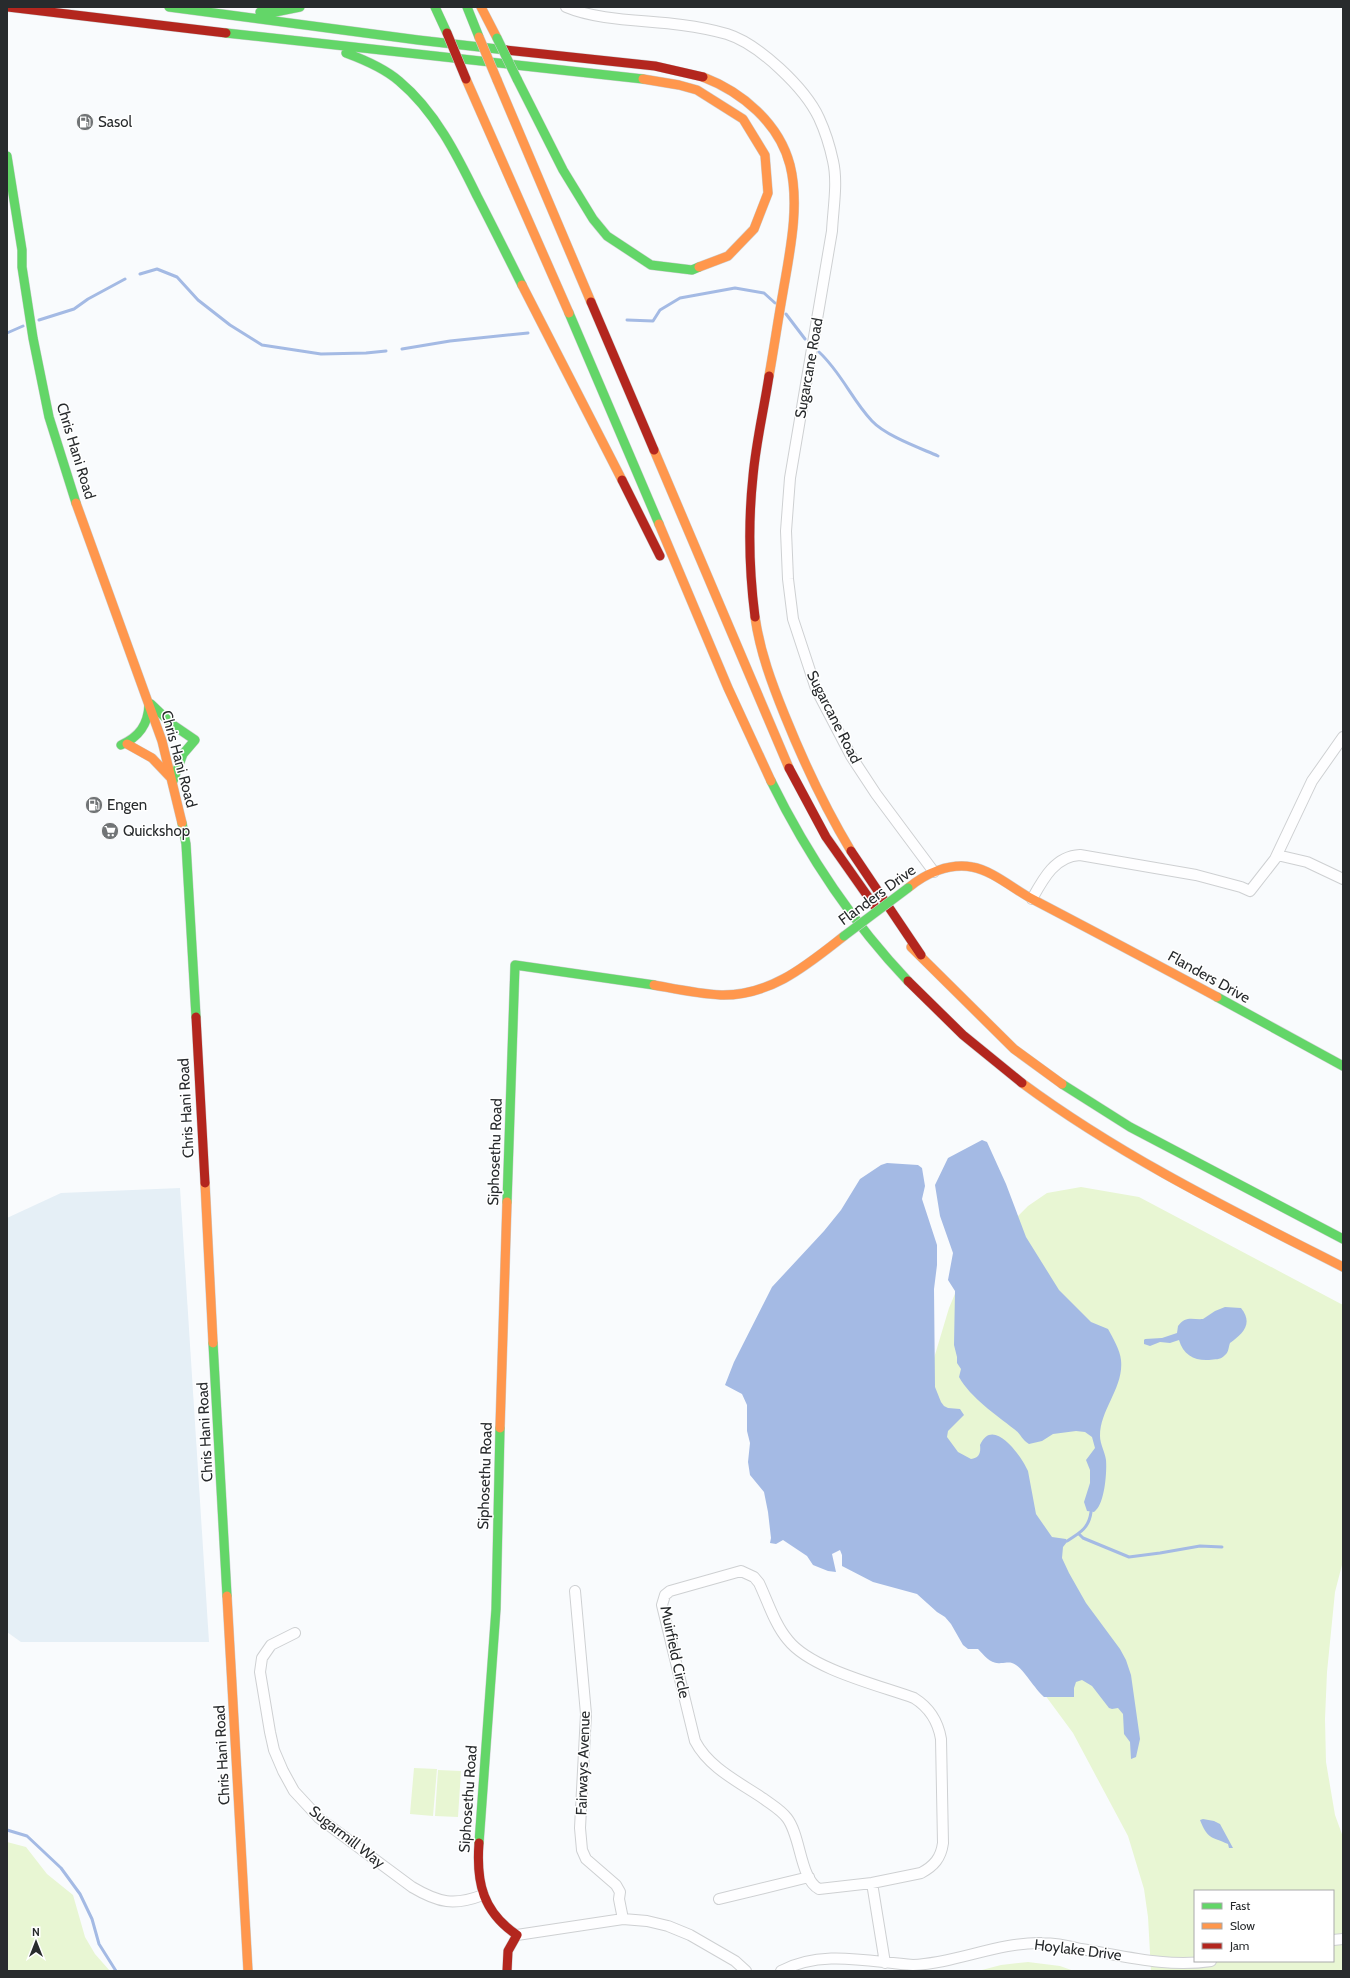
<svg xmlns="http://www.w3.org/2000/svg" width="1350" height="1978" font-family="Cabin,sans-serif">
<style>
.built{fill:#e5eff6}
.green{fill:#e8f6d3;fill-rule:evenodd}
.water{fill:#a4bae4}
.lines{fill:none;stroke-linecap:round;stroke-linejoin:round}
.stream{stroke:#a4bae4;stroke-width:3}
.street-casing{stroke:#ced0d2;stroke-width:12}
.fast-casing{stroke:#ced0d2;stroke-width:10}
.slow-casing{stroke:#ced0d2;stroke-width:10}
.jam-casing{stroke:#ced0d2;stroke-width:10}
.street{stroke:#fefeff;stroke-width:10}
.fast{stroke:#63d668;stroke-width:9}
.slow{stroke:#ff974d;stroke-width:9}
.jam{stroke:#b3261e;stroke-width:9}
.fast-bridge-casing{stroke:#ced0d2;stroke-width:10;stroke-linecap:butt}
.slow-bridge-casing{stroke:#ced0d2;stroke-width:10;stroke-linecap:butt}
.jam-bridge-casing{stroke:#ced0d2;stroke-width:10;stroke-linecap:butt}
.fast-bridge{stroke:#63d668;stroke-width:9}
.slow-bridge{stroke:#ff974d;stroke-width:9}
.jam-bridge{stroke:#b3261e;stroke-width:9}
.labels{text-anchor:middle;stroke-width:3;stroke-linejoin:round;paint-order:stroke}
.poi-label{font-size:15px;fill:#282b2d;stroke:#fff;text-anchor:start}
.street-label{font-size:15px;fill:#282b2d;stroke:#fff}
</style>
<rect width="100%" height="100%" fill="#f9fbfd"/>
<path class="built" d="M180 1188 209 1642H21L7 1632V1218L61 1193Z"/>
<path class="green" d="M1081 1187 1139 1197 1343 1305V1561L1335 1592 1327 1672 1325 1719 1326 1762 1335 1815 1343 1837V1971H1151L1148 1917 1144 1889 1128 1836 1073 1733 989 1619 920 1405 949 1308 960 1282 1008 1226 1028 1206 1047 1193ZM1195 1891H1333V1961H1195Z
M414 1768 437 1769 433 1816 410 1814Z
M438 1770 461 1771 458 1817 435 1816Z
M7 1842 26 1847 47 1874 73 1895 85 1937 95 1954 110 1971H7Z
M1028 1962 1060 1966 1074 1971H978L1001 1965Z"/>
<path class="water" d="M982 1140 987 1142 1006 1184 1026 1237 1059 1290 1091 1322 1108 1329C1113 1338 1120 1350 1121 1360 1124 1388 1100 1409 1100 1436 1100 1444 1105 1452 1106 1460 1107 1471 1105 1505 1094 1512L1087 1511 1084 1502 1090 1483V1470L1086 1460 1095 1448 1092 1437 1085 1432 1076 1431 1053 1434 1042 1441 1029 1444C1022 1440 1020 1433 1014 1429 995 1414 971 1398 959 1377L961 1369 957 1363V1357L954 1345 955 1291 948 1280 953 1253 940 1216 935 1185 948 1158Z
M887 1163 918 1165 922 1168 925 1186 922 1199 937 1245V1265L934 1289 935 1387 941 1402 944 1406 948 1408 960 1409 964 1415 948 1431 947 1437 958 1452 971 1459C979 1458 981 1453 980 1445 993 1415 1022 1457 1028 1471L1036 1514 1052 1537 1066 1539 1067 1542 1063 1547 1062 1558 1069 1573 1086 1603 1120 1649 1126 1660 1131 1675 1140 1739 1136 1757 1131 1759 1130 1742 1124 1734 1123 1714 1118 1708 1112 1709 1109 1708 1092 1686 1082 1680 1076 1682 1074 1688V1697H1044C1035 1689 1023 1669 1016 1665 1010 1661 1007 1663 1001 1663 991 1665 984 1655 978 1649H968L963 1645 951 1624 945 1617 937 1612 917 1594 873 1582 842 1566V1555L840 1550 832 1554 836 1572 828 1571 813 1565 807 1556 783 1540 776 1544 770 1543 771 1538 768 1512 764 1492 750 1475 748 1462 750 1443 747 1431V1405L742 1394 725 1385 734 1362 772 1287 824 1231 841 1210 860 1179 881 1165Z
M1225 1307 1241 1308C1254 1324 1242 1334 1230 1343 1228 1349 1229 1352 1224 1356 1220 1360 1215 1359 1209 1360 1195 1361 1183 1355 1179 1340L1170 1343 1160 1342 1150 1346 1144 1344V1340L1145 1339 1162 1338 1177 1333 1178 1326C1186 1315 1193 1320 1203 1319L1215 1311Z
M1203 1819 1214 1821 1220 1824 1233 1848H1229L1228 1844C1211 1836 1208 1840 1200 1820Z"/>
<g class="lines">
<path class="stream" d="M140 274 157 269 177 277 198 300 230 325 262 345 321 354 366 353 386 351
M786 314 805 339
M39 320 74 309 88 299 125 279
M627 320 653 321 660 310 680 298 735 288 764 293 775 303
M7 333 23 326
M402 349 450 341 528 333
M819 352C841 372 852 400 872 421 886 436 920 448 938 456
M1079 1534 1083 1538 1129 1557 1160 1553 1200 1546 1222 1547
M1067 1541C1080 1533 1089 1528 1091 1512
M7 1830 27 1836 61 1868 80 1894 92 1919 99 1944 116 1971"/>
<defs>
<path id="street" d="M566 7C599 21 646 20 682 25 697 27 713 30 727 34 759 44 805 88 819 118 825 131 830 147 833 161 838 183 833 209 832 231L790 478 786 531 788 579 793 619 816 689 851 756 876 794 934 872
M1277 855 1307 862 1343 879
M1032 899C1043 879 1055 856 1080 855L1196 875 1241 887 1250 891 1275 859 1312 781 1343 737
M741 1571 754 1577 759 1583C768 1602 775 1625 788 1640 811 1669 878 1685 914 1698 930 1708 938 1721 941 1739L943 1843C941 1858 934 1866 921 1873L872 1883 819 1889C800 1879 801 1836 787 1818 781 1810 772 1805 764 1799 739 1782 709 1768 695 1741L662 1605 665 1595 670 1591Z
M575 1591 586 1714 580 1828 582 1850 586 1859 616 1885 620 1892 619 1899 623 1919
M295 1633 271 1645 262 1658 260 1672 270 1732 274 1750 283 1771 294 1791 319 1818 412 1887C439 1903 454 1906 483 1895
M872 1883 885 1963
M719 1899 809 1877
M517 1935 623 1919 647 1921 668 1926 690 1935 735 1961 746 1971
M1333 1940 1343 1939
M781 1971C822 1949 869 1962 913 1965 957 1963 998 1942 1042 1943 1055 1943 1069 1946 1081 1949 1124 1956 1168 1968 1211 1961"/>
<path id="fast" d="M169 7 418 40 506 50
M435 7 447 33
M467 7 479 37
M260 12H275L300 7
M226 33 643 79
M346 53C365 60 384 68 399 81 435 111 457 155 477 196 492 225 507 255 522 285
M517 79 563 170 593 219 607 236 651 265 692 270 699 267
M7 156 22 250V267L33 338 49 417 76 503
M569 313 659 524
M151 704 173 725 195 740 183 754 173 781
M121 745C139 737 148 725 149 705
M771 781C807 854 851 921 908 981
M182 823 186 844 196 1017
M1217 997 1343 1066
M1062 1084 1130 1127 1343 1239
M507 1202 515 965 654 985
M213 1343 227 1596
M479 1843 496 1609 500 1428"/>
<path id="slow" d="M481 7 497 38
M703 77C742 92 779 123 790 165 800 205 790 251 783 292 778 320 774 348 769 376
M466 79 569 313
M643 79 679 85 697 90 743 119 765 155 768 193 754 229 728 256 699 267
M497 80 591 302
M522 285 622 480
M654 450 789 768
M76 503 162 741 182 823
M659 524 728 688 771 781
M755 617C760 652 772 684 785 716 804 763 825 808 851 851
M127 744 152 758 170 777
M908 888C926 873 949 863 972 867 992 870 1016 891 1034 900 1095 932 1156 964 1217 997
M911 947 1014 1049 1062 1084
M654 985C676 989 699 994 721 995 771 996 807 965 844 936
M1022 1083C1122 1157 1233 1211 1343 1267
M205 1183 213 1343
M500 1428 507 1202
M227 1596 248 1971"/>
<path id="jam" d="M8 7 226 33
M506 50 655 66 703 77
M591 302 654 450
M622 480 660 556
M755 617C749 570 748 523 753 476 756 442 764 409 769 376
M789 768 826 837 876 908
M851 851 921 955
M908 981 963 1035 1022 1083
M196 1017 205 1183
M479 1843C476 1883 483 1912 517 1935L508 1951 507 1971"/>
</defs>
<use href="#street" class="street-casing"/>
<use href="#fast" class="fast-casing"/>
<use href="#slow" class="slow-casing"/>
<use href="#jam" class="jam-casing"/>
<use href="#street" class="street"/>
<use href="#fast" class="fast"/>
<use href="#slow" class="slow"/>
<use href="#jam" class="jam"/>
<defs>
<path id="fast-bridge" d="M497 38 517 79
M844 936 908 888"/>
<path id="slow-bridge" d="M479 37 497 80"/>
<path id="jam-bridge" d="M447 33 466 79"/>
</defs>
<use href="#fast-bridge" class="fast-bridge-casing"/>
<use href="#slow-bridge" class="slow-bridge-casing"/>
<use href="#jam-bridge" class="jam-bridge-casing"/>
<use href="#fast-bridge" class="fast-bridge"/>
<use href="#slow-bridge" class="slow-bridge"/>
<use href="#jam-bridge" class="jam-bridge"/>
</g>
<defs>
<symbol id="fuel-disc" viewBox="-11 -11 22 22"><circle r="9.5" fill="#717476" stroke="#fff"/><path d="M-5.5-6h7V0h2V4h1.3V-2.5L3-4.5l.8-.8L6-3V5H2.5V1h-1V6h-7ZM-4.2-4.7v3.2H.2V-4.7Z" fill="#fff"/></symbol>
<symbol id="supermarket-disc" viewBox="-11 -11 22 22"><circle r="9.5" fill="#717476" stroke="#fff"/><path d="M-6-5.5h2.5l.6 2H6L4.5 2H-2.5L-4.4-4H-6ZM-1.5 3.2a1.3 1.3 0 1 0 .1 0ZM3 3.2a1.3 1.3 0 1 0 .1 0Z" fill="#fff"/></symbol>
</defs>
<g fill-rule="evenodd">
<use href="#fuel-disc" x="75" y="112" width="20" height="20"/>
<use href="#fuel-disc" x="84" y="795" width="20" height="20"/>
<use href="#supermarket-disc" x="100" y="821" width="20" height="20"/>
</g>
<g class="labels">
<g class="poi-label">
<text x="98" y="127">Sasol</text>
<text x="107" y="810">Engen</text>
<text x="123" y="836">Quickshop</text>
</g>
<g class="street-label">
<text transform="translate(809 368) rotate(-80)" y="5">Sugarcane Road</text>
<text transform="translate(76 451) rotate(73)" y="5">Chris Hani Road</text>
<text transform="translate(834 717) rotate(63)" y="5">Sugarcane Road</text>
<text transform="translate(179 759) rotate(75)" y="5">Chris Hani Road</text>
<text transform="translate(877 895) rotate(-36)" y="5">Flanders Drive</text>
<text transform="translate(1209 977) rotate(29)" y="5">Flanders Drive</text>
<text transform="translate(186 1108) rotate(-93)" y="5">Chris Hani Road</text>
<text transform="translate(495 1152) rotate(-88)" y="5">Siphosethu Road</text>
<text transform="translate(205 1432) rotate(-93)" y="5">Chris Hani Road</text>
<text transform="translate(485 1476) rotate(-88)" y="5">Siphosethu Road</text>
<text transform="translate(675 1652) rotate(78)" y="5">Muirfield Circle</text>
<text transform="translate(222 1755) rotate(-93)" y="5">Chris Hani Road</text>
<text transform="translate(583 1763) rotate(-88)" y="5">Fairways Avenue</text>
<text transform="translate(468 1799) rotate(-86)" y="5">Siphosethu Road</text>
<text transform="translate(347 1837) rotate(38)" y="5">Sugarmill Way</text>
<text transform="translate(1078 1950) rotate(7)" y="5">Hoylake Drive</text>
</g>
</g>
<rect width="1350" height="1978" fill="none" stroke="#282b2d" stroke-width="16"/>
<rect x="1194" y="1890" width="140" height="72" fill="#ffffff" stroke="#a9aaab"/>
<rect x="1202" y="1903" width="20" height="6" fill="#63d668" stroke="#a9aaab"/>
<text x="1230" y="1910" font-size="12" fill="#282b2d">Fast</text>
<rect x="1202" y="1923" width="20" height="6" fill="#ff974d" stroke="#a9aaab"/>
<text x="1230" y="1930" font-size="12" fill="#282b2d">Slow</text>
<rect x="1202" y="1943" width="20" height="6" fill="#b3261e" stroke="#a9aaab"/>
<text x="1230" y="1950" font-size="12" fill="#282b2d">Jam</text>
<g transform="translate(36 1942)" stroke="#ffffff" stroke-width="3" paint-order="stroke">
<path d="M0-3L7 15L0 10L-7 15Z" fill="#282b2d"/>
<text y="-6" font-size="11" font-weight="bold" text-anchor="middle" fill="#282b2d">N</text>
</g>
</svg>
